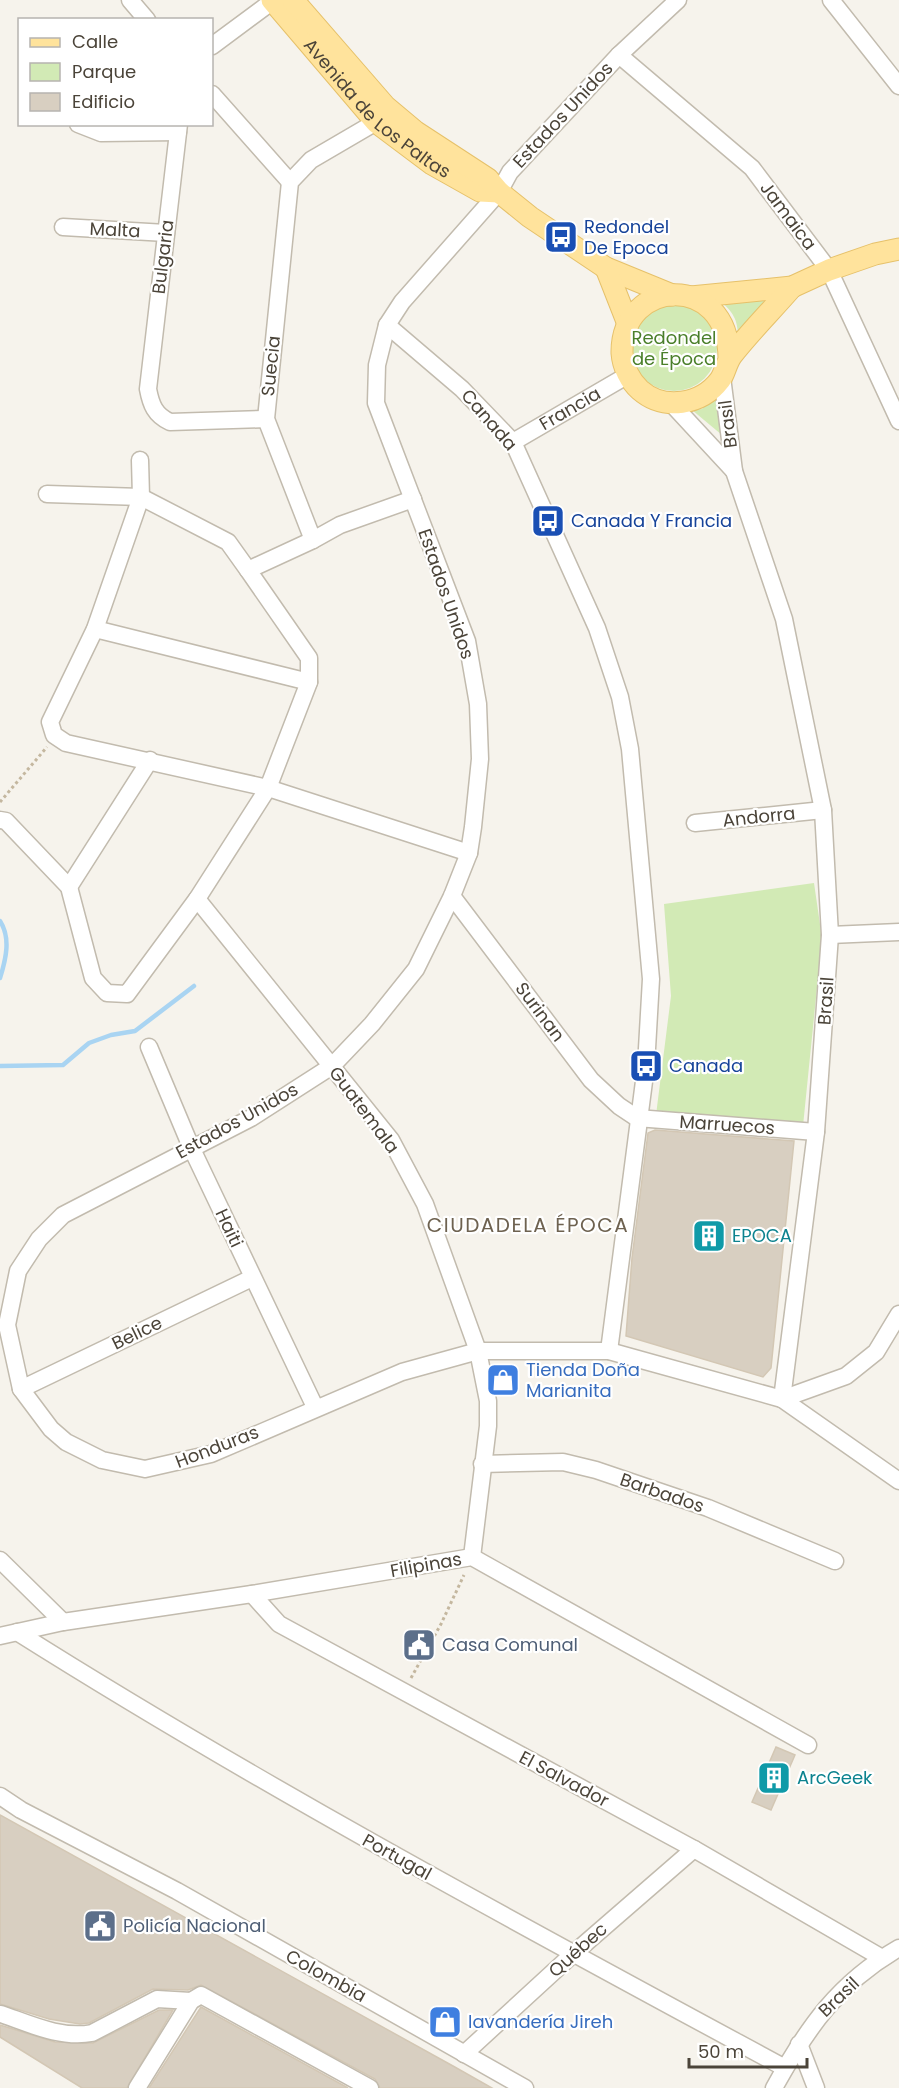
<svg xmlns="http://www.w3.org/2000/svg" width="899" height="2088" font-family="Poppins,sans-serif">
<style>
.green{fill:#d2eab5}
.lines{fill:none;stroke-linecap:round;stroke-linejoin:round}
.stream{stroke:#a9d4f2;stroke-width:4.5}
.building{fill:#d8cfc1;stroke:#d3c7b4;stroke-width:1.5}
.minor-casing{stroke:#c2bbae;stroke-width:19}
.major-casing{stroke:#e6c16a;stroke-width:23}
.path{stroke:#c4b79f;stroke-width:3;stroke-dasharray:3 3;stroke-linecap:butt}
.minor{stroke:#fff;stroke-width:16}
.major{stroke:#ffe39c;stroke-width:21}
.labels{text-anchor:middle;stroke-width:4.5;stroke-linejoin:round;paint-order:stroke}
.street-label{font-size:18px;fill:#4b4439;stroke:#fff}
.transit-label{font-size:18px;fill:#164399;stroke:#fff;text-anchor:start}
.park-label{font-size:18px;fill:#4a7f2a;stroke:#fff}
.culture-label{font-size:18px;fill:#0d838f;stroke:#fff;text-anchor:start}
.shop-label{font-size:18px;fill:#366cbe;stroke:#fff;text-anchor:start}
.service-label{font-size:18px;fill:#4e5e75;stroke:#fff;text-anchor:start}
.neighbourhood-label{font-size:20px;letter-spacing:1.5px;fill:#6e6250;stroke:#fff}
</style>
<rect width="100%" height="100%" fill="#f6f3ec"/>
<path class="green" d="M768 297 738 338C738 319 733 312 719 300Z
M631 348a43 43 0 1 1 86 0a43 43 0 1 1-86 0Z
M720 393 722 435 692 410 702 409Z
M814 883 822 938 803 1126 656 1115 671 996 664 904Z"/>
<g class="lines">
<path class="stream" d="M0 921C11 938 6 959 0 978
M0 1066 63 1065 89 1043 111 1035 135 1031 194 986"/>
</g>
<path class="building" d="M655 1130 794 1141 771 1368 763 1377 626 1336 632 1258 648 1133Z
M776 1747 795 1755 771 1810 752 1802Z
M0 1815 453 2066 492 2088H380L375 2079 201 1985 188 1990 153 1989 89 2023 80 2024 49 2019 0 2004Z
M201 2007 348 2088H149Z
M159 2010H173L127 2088H82L0 2037V2025L55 2042 93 2043Z"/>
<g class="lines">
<defs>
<g id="minor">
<path d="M130 0 147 20"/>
<path d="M678 0 619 55 510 172 499 192 402 302 387 325 377 365 376 403 467 641 478 704 480 759 473 827 469 853 452 896 416 969 372 1024 332 1066 251 1118 63 1215 39 1239 18 1271 7 1325 21 1389 51 1429 66 1442 102 1460 145 1469 211 1454 402 1372 478 1351H609L782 1399 899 1481"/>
<path d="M831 0 899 86"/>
<path d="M212 46 274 0"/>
<path d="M619 55 752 168 829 270 899 421"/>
<path d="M212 94 290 182"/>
<path d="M376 122 311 160 290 182 266 419 313 540 340 525 413 499"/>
<path d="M78 124 101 133 178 132"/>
<path d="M179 124 148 389C151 405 155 415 170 422L266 419"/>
<path d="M63 227 166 233"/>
<path d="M387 325 462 389 513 442 597 628 620 697 630 749 651 979 646 1066 609 1351"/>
<path d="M722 377 734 471 784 619 823 810 830 935 816 1132 782 1399"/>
<path d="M671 403 734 471"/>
<path id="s1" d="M513 442 628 375"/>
<path d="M140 460 141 497 95 629 50 722 54 735 66 743 268 788 469 853"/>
<path d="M47 494 141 497 228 542 248 570"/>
<path d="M95 629 309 682"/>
<path d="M0 820 6 821 69 887 93 978 107 993 127 994 197 899 268 788 309 682V658L248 570 313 540"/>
<path d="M695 823 823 810"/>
<path d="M69 887 150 760"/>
<path d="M452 896 591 1080 619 1106 637 1118 816 1132"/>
<path d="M197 899 391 1140 425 1204 478 1351 488 1401V1426L472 1557"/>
<path d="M830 935 899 932"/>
<path d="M149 1047 191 1147 315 1407"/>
<path d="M21 1389 252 1278"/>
<path d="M782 1399 846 1376 876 1352 899 1314"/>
<path d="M482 1464 563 1462 596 1470 708 1508 835 1561"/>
<path d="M0 1560 63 1622"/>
<path d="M252 1594 279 1624 694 1849 882 1958"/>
<path d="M17 1632C266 1789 526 1928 785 2068"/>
<path d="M0 1636 63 1622 252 1594 472 1557 808 1745"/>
<path d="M0 1796 21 1810 177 1891 525 2088"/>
<path d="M1 2014C30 2024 61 2039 92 2033L157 1999 191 2001"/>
<path d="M799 2044 816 2088"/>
<path d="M464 2054 573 1954 694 1849"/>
<path d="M137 2088 191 2001 201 1995 370 2088"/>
<path d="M774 2088C807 2028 838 1983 899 1948"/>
</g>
<g id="major">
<path id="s2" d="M272 0 376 122 432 164 480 191 499 192"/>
<path d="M293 0 385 106 416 132 488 179 499 192 530 217 606 268 672 295"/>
<path d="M606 268 628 324"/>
<path d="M691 297 792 287 829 270 875 254 899 249"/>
<path d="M729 358C728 271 621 278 622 353 623 367 630 381 640 390 664 411 701 405 720 380 725 373 726 363 732 355 750 332 772 310 792 287"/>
</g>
</defs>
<use href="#minor" class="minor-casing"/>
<use href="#major" class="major-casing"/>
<path class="path" d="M0 802 47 747
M411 1678 441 1624 464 1575"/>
<use href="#minor" class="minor"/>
<use href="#major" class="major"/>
</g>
<defs>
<symbol id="bus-square" viewBox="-11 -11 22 22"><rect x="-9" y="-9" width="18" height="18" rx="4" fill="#1a4fb4" stroke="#fff"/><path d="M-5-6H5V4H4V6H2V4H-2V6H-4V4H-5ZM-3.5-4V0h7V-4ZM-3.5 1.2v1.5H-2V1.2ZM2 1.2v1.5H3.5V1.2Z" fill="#fff"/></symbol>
<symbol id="building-square" viewBox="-11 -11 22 22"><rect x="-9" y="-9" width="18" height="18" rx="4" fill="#0f9aa8" stroke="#fff"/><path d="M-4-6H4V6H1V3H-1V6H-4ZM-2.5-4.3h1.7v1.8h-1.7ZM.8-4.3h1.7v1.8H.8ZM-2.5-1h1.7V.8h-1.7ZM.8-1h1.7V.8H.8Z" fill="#fff"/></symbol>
<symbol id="shop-square" viewBox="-11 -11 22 22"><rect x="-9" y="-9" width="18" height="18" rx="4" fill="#3f7fe0" stroke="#fff"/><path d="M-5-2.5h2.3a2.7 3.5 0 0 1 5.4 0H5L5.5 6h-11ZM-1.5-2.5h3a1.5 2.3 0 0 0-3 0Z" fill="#fff"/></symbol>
<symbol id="civic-square" viewBox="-11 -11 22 22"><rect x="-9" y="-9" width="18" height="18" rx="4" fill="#5c6f8a" stroke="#fff"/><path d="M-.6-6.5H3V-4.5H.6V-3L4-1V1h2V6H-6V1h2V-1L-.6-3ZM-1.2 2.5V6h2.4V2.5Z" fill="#fff"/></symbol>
</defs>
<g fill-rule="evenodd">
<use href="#bus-square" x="542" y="218" width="38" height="38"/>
<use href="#bus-square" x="529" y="502" width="38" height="38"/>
<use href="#bus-square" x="627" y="1047" width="38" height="38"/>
<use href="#building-square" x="690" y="1217" width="38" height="38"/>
<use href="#shop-square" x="484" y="1361" width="38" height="38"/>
<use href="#civic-square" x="400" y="1626" width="38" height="38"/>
<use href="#building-square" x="755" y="1759" width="38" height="38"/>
<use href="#civic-square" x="81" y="1907" width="38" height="38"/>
<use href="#shop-square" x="426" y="2003" width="38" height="38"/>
</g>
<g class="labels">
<g class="street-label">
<text dy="6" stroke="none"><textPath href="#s2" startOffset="152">Avenida de Los Paltas</textPath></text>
<text transform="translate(563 115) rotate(-47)" y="6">Estados Unidos</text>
<text transform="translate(788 216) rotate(53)" y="6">Jamaica</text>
<text transform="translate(115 230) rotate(3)" y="6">Malta</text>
<text transform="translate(163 257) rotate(-83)" y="6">Bulgaria</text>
<text transform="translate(271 366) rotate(-84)" y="6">Suecia</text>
<text dy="6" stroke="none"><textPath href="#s1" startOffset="66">Francia</textPath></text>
<text transform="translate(489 420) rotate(49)" y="6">Canada</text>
<text transform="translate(728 424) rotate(-97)" y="6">Brasil</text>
<text transform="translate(446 594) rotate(71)" y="6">Estados Unidos</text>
<text transform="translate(759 817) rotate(-6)" y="6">Andorra</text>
<text transform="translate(826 1001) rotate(-86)" y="6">Brasil</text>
<text transform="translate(540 1012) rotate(53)" y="6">Surinan</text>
<text transform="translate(364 1110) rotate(53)" y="6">Guatemala</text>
<text transform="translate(237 1121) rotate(-29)" y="6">Estados Unidos</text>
<text transform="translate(727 1125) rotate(4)" y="6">Marruecos</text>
<text transform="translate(229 1228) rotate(65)" y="6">Haiti</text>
<text transform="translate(137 1333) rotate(-26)" y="6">Belice</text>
<text transform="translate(217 1447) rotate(-21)" y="6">Honduras</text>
<text transform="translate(662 1493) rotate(19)" y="6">Barbados</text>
<text transform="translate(426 1565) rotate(-10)" y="6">Filipinas</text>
<text transform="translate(564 1779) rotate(28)" y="6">El Salvador</text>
<text transform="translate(397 1857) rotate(29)" y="6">Portugal</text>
<text transform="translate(578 1950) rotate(-42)" y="6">Québec</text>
<text transform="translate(326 1976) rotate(29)" y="6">Colombia</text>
<text transform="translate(839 1997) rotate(-44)" y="6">Brasil</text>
</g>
<g class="transit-label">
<text x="584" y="233">Redondel<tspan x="584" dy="21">De Epoca</tspan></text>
<text x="571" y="527">Canada Y Francia</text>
<text x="669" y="1072">Canada</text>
</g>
<g class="park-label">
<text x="674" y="344">Redondel<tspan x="674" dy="21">de Época</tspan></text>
</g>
<g class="culture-label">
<text x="732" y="1242">EPOCA</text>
<text x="797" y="1784">ArcGeek</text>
</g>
<g class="shop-label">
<text x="526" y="1376">Tienda Doña<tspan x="526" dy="21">Marianita</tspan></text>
<text x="468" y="2028">lavandería Jireh</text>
</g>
<g class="service-label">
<text x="442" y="1651">Casa Comunal</text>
<text x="123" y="1932">Policía Nacional</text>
</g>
<g class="neighbourhood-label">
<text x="528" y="1232">CIUDADELA ÉPOCA</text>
</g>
</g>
<rect x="18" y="18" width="195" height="108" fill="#ffffff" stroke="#b7b4b0" stroke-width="1.5"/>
<rect x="30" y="38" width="30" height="9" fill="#ffe39c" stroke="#b7b4b0" stroke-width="1.5"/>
<text x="72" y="48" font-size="18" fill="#4b4439">Calle</text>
<rect x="30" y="63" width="30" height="18" fill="#d2eab5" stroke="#b7b4b0" stroke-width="1.5"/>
<text x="72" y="78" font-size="18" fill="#4b4439">Parque</text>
<rect x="30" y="93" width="30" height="18" fill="#d8cfc1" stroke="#b7b4b0" stroke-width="1.5"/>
<text x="72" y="108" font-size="18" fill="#4b4439">Edificio</text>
<path d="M689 2058v9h118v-9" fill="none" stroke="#4b4439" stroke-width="3"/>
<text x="698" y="2058" font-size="18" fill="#4b4439" stroke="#ffffff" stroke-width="4.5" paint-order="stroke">50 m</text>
</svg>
